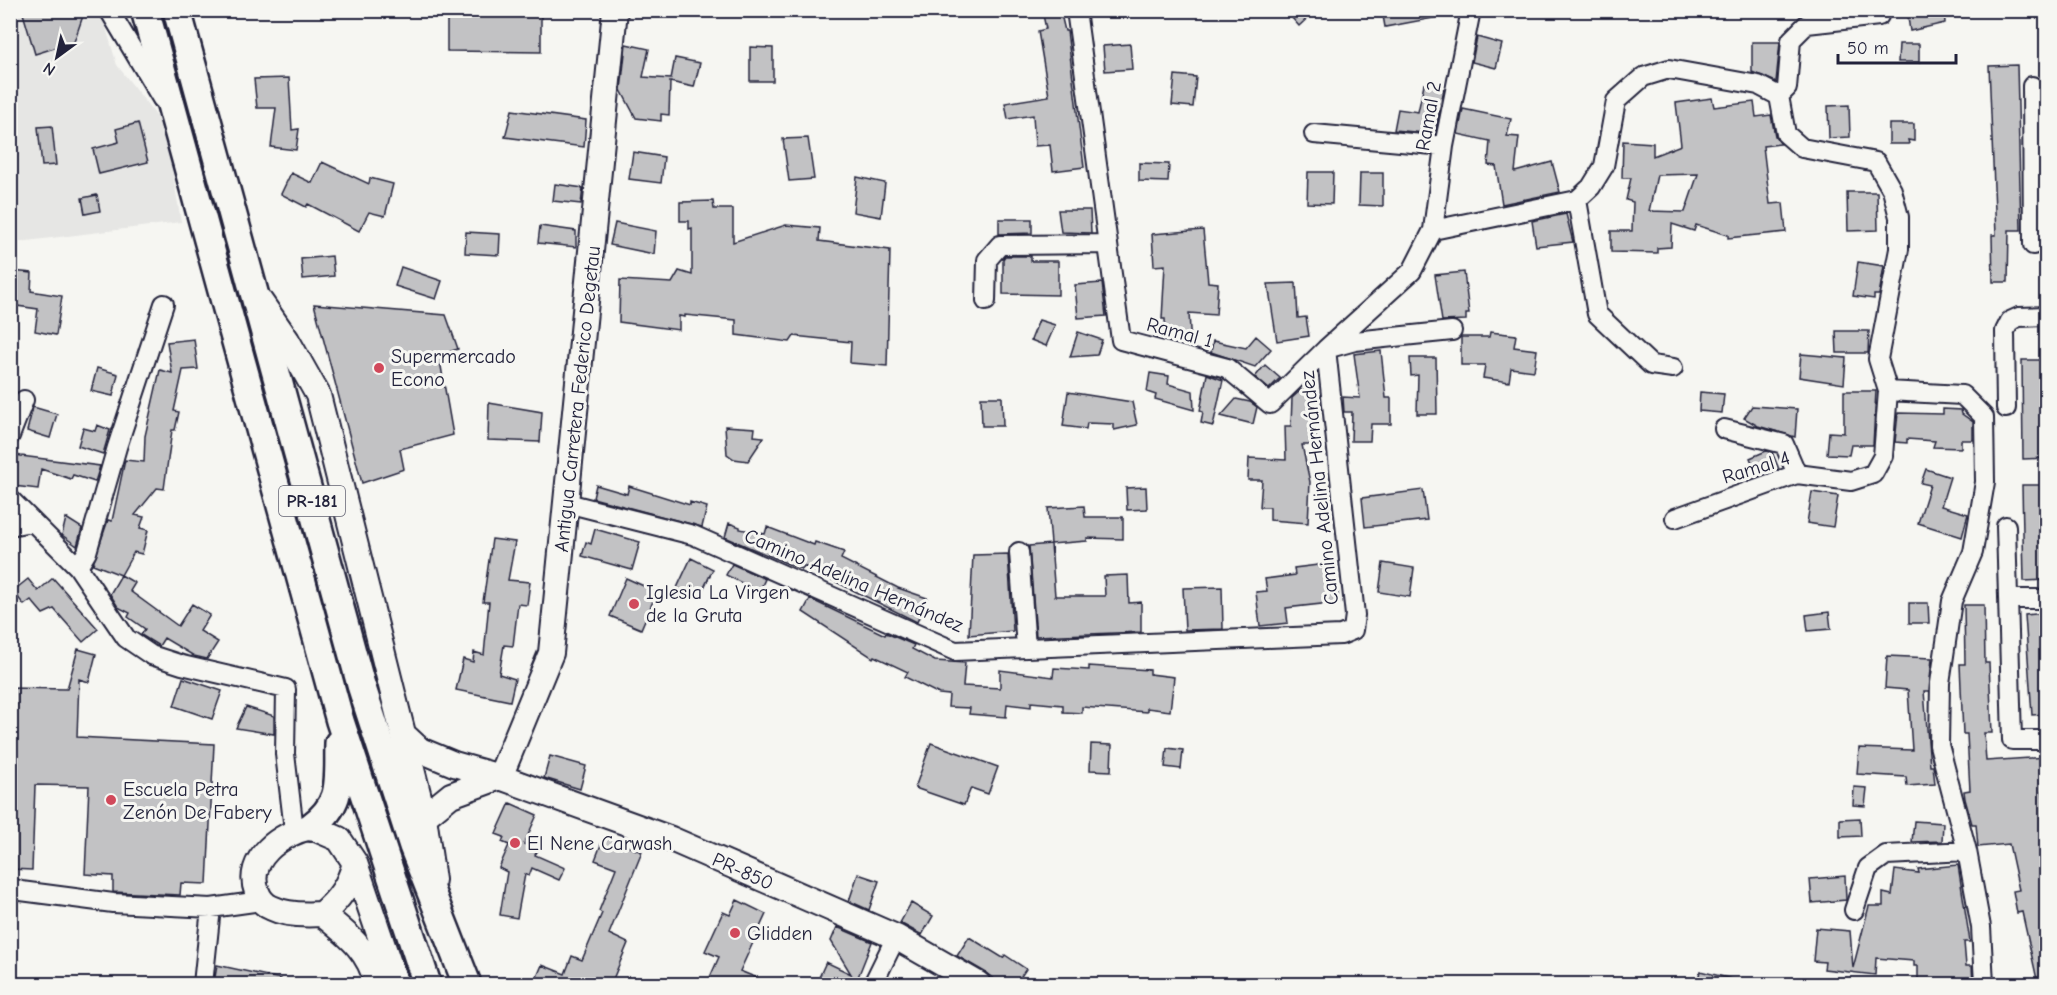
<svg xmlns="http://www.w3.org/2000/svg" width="2057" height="995" font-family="'Comic Neue',sans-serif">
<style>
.built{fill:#e6e6e4}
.building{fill:#c2c2c4;stroke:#22223b;stroke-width:1.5;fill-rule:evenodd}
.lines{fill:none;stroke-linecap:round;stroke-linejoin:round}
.street-casing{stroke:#22223b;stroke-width:22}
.secondary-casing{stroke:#22223b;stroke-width:28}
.primary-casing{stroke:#22223b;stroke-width:32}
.street{stroke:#f6f6f2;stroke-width:18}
.secondary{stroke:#f6f6f2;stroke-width:24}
.primary{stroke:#f6f6f2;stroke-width:27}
.poi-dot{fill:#d1495b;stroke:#f6f6f2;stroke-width:2}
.labels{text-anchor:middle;stroke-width:6;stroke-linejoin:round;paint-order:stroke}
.shield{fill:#f6f6f2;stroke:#626272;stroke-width:1.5}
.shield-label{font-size:18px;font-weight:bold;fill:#22223b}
.street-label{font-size:20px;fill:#22223b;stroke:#f6f6f2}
.poi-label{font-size:20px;fill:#22223b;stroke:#f6f6f2;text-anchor:start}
</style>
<rect width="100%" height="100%" fill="#f6f6f2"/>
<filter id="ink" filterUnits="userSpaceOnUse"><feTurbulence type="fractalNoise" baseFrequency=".0167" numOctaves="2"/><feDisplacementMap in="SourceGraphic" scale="12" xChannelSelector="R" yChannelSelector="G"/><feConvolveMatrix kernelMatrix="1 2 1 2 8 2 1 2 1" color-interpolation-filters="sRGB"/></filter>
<g filter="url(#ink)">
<path class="built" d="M10 11H101L117 65 165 127 181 222 11 243Z"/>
<path class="building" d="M22 10H85L74 42 35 54Z
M447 10H541V52L447 51Z
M1042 10H1060L1065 31H1067L1084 167 1053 171 1050 145 1035 146 1033 115 1008 119 1005 103 1049 96 1038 31 1046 29Z
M1285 10H1316L1299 26Z
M1382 10H1439V17L1385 27Z
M1907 10H1944L1945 23 1910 31Z
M1477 37 1502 44 1496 68 1472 62Z
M1752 42H1780L1776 82 1752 72Z
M626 44 649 49 643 77 671 79 675 58 700 63 694 87 670 82 669 115 661 114V121L636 118 621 90Z
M1130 44 1132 69 1105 71 1103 46Z
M1899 44H1919V62H1898Z
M750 47 773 48V81H750Z
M2017 65 2021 230H2009L2008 282H1993L1992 235H1996L1989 66Z
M1175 75 1196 77 1193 107 1172 105Z
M289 78 292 130 299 129 296 150 271 147 276 108H257L254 79Z
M1424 84 1444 89 1435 134 1394 130 1398 109 1418 112Z
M1712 98 1714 107 1754 102 1756 117 1771 115 1775 136 1781 144 1763 146 1770 204 1783 203 1786 232 1728 238V235L1696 225 1694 231 1672 224 1671 247 1657 248V253L1611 252V231H1632L1633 202 1626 200 1631 178H1622L1623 141 1653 143V156L1681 145 1676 103ZM1698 174 1685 212 1649 211 1657 175Z
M1849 105 1850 137 1829 138 1828 106Z
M1463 109 1511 119 1507 136 1519 137 1515 172 1552 162 1560 192 1502 204 1496 166 1488 165 1490 141 1458 134Z
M512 110 586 120 584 147 505 137Z
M138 123 148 162 99 174 93 149 119 142 116 129Z
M1889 124H1914V141L1908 140 1909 144H1889Z
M52 126 56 165 42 166 38 127Z
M808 138 814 179 789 181 783 139Z
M633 152 664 157 661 183 629 179Z
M322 162 369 184 370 178 393 184 385 216 369 212 359 231 308 204 306 207 281 194 291 173 312 183Z
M1139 163 1169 164 1168 182 1139 181Z
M1308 172H1333L1332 204 1307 203Z
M1360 173H1383V206L1359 205Z
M857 177 885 183 881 217 853 212Z
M555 184 583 188 581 204 553 201Z
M1847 192H1877L1878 230 1848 231Z
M97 195 100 211 85 214 82 198Z
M713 201 714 209H733V242L786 225 820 228 819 241 890 250 887 366 850 363 851 342 794 336 790 342 736 335V320L685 315V317L679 316V330L619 322 620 280 672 283 679 271 692 275V228L689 229V221H680V202Z
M1058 210H1090L1091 233 1061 232Z
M1566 214 1573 242 1536 246 1532 221Z
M999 219H1032V233L999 234Z
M615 223 656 231 654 254 610 245Z
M540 226 576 231V247L538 243Z
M1203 230 1208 282 1218 283 1216 315 1189 313 1191 347 1166 340 1165 319H1162L1165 265 1154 266 1152 234Z
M466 232 500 234 499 255 465 253Z
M332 256 334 276 303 279 301 259Z
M1005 256H1031V261H1058V295L1003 294V259Z
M1858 262 1884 266 1879 295H1874V299L1853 296Z
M401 267 442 281 436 299 395 286Z
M12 271 32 273 31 291 62 296 56 335 35 331 38 309 10 305Z
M1464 272 1469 314H1466V320L1442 321 1435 275Z
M1102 283 1106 316 1078 318 1075 285Z
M1296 283 1298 318 1306 317 1309 336 1277 341 1268 284Z
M314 304 446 315 458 349 439 355 453 435 400 449 404 469 362 483Z
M1039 320 1055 325 1046 346 1031 340Z
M1836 331H1869L1868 353H1837Z
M1078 332 1102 340 1097 355 1070 357Z
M1490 332 1516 335 1514 347 1537 350 1534 371 1511 368 1509 382 1483 378 1485 365H1461V337H1489Z
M1256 336 1271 349 1255 367 1211 352 1213 341 1246 348Z
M194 339 198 369 183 370 174 411 179 412 175 430H172L164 489 157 488 135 515 144 517 140 528 148 530 142 554 134 552 121 575 93 564 108 520 112 521 125 460 144 462 145 436 160 370 172 373 167 342Z
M1381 351 1386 398H1391V424H1371L1370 441H1351L1352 412H1344L1343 397 1360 398 1354 354Z
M1801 354 1846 358 1844 384 1799 377Z
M1410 358H1436L1437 414H1417L1418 375 1411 376Z
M2022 360H2046V458L2023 459Z
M1265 365 1280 378 1269 389 1255 377Z
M97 368 118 374 113 396 91 391Z
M1150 373 1169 376 1168 384 1193 391 1194 410 1155 399 1156 395 1147 392Z
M1207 374 1223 380 1213 426 1201 423 1203 412 1200 411Z
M1301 390H1317L1316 445H1302L1310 482 1308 523 1270 520V507H1260L1262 480H1248L1249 458 1286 460 1285 426H1291L1292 398Z
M1844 391H1876L1873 445H1851L1849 455 1827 454 1829 432 1844 433Z
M1068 392 1132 402 1137 425 1114 430V424L1087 423 1086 429 1063 426Z
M1700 392 1724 394 1722 413 1699 411Z
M981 397H1002L1003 426H982Z
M1236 399 1250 402 1257 407 1253 424 1221 416Z
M489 403 542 412 540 442 488 440Z
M1752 406 1797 409 1795 437 1758 426 1744 418Z
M33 407 57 414 50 438 27 431Z
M1943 409 1961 410 1962 414 1973 422V440H1961V448L1933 447 1935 441 1907 439V443L1895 442 1898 413 1943 414Z
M97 425 110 430 103 454 78 446 83 428 95 431Z
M725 426 755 428 754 436 764 437 748 461 734 459 727 454Z
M1766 451 1772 452 1779 469 1758 476 1750 458Z
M17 455 21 456 100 466 95 482 73 475 71 479 41 469 38 489 14 486Z
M1926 469 1950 477 1941 506 1968 514 1962 537 1918 523 1930 485 1921 483Z
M596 485 627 494 629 486 690 505V502L707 507 702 527 593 498Z
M2022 485H2046V580L2024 581Z
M1146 487 1147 509 1127 510 1126 488Z
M1423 490 1427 520 1365 527 1362 498Z
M1812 492 1838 496 1833 527 1807 523Z
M1084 506 1085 517H1123V539L1087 538V541L1051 544 1048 508Z
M66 518 82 528 77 546 62 535Z
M729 523 740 527V529L765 534 767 527 814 545 815 542 844 552 841 559 898 588 927 598 917 622 804 566 802 569 793 566 725 537Z
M595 529 640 542 632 570 582 556 586 542 591 544Z
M492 539 515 542 508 580 530 582 527 605 518 604 513 646 504 645 499 674 515 679 510 701 456 690 463 659 473 662 474 652 484 655 489 602H483Z
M1051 544 1055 596H1105L1104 576 1128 575 1129 603 1141 602V632L1036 636 1029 546Z
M1008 554 1013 631 969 635 973 555Z
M691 558 713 569 699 598 677 588Z
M1334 563 1339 602 1286 608 1288 623 1260 626 1256 592 1267 591 1265 579 1295 575 1294 568Z
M1383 563 1414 568 1410 597 1379 592Z
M732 564 765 579 759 592 726 575Z
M121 575 135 583 130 591 178 626 192 604 210 615 200 631 218 642 207 659 194 656 164 638 159 646 141 635 145 629 128 617 130 613 118 607 110 594Z
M53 578 98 629 83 642 54 609 43 614 31 600 24 605 13 591 28 579 38 591Z
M626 578 657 592 641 629 610 616Z
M1222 587 1223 629 1185 630 1183 588Z
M810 599 885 635 886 633 914 645 912 649 935 661 965 663 963 686 1000 688V670L1053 677 1054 668 1089 670V666L1150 670V674L1174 677 1170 711 1147 708V712L1082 707V713L1063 712V705L1031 702V707L1007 704 1006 717 969 714 970 708 948 707 949 695 939 694 905 677 908 672 874 656 873 658 803 612Z
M1909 603H1928L1929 623H1909Z
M1964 605H1984L1985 663H1989L1992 733H1984L1986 761 2046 757V790H2043L2046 827V984H2038L2022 912 2017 913 2013 891 2019 890 2009 844 1978 847 1976 824H1972L1965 799 1964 791 1970 790 1967 734H1963L1960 664H1965Z
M1829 612 1831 629 1808 631 1806 615Z
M2046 613V714L2032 715 2025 615Z
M78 649 96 654 89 682 79 679 77 737 214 744 207 884 181 883 180 895 113 892V876L85 874 89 786 35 785 32 870 10 869V688L67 689Z
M1887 656 1932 658 1929 691H1924L1930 766H1933L1935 784 1907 786 1906 777 1857 774 1859 748 1912 750 1908 690 1885 688Z
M183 678 222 691 212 719 174 706Z
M246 707 274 716V734L236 728Z
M931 743 998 767 988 794 971 788 964 805 915 788Z
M1091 744 1112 745 1111 771 1090 770Z
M1167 748 1183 750 1181 769 1165 767Z
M550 756 586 766 580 789 544 778Z
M1854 787 1867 788 1865 806 1853 805Z
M510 803 537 815 524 844 538 850 535 855 565 868 559 880 532 868 529 876 525 874 517 918 500 915 507 872 499 868 509 845 502 842 504 837 496 834Z
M1860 818 1861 836 1840 837V819Z
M1914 821 1943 823 1942 841 1912 842Z
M604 837 642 852 609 934 628 943 611 984H534L542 965 565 974 572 956 582 960 602 913 599 911 616 868 595 860Z
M1958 865 1970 942H1964L1966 966H1972L1973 984H1918V966H1914V961L1876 958 1875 975 1824 969 1825 962 1813 961 1816 928 1850 931 1853 968 1869 906H1883V893L1892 895 1895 870 1919 873 1918 869Z
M858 874 879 881 869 910 849 901Z
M1845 876 1846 900 1812 903 1810 879Z
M737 900 766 914 740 971 772 984H707L719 957 705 951 723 912 730 915Z
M911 903 933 916 922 935 900 923Z
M837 927 872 942 858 977 863 979 862 984H816L826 962 851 974 831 941Z
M969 937 1003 958 1005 955 1026 969 1016 984H1000L985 972 957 956Z
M217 965 281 979 280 984H214Z
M1700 971 1736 980 1735 984H1697Z"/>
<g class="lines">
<defs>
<path id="street" d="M109 10 162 99
M1076 10 1121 340 1227 368 1270 404 1326 349 1355 341 1452 331
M2032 86 2033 245
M1779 96 1787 88 1791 40 1807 24 1879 16
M1314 134 1444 146
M1577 200 1597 314 1651 365 1673 368
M1433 230 1444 146 1471 10
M986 301 987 260 1000 245 1108 244
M1888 391 1962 395 1984 417 1985 482 1973 552 1952 601 1940 683 1939 745 1967 851 1981 927 1984 984
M2006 408 2005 331 2010 321 2019 317 2046 316
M1724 429 1784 444 1797 474
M10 436 24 400
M10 499 78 567 126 638 151 655 182 665 286 689 285 754 294 830
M567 503 693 535 955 651 1341 635 1353 630 1355 615 1326 349 1412 271 1433 230 1577 200 1591 187 1604 166 1616 101 1643 77 1669 69 1758 85 1779 96 1786 134 1802 148 1876 162 1892 190 1899 217V249L1878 359 1888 391 1883 456 1873 474 1851 481 1797 474 1675 518
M10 526 31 522
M2006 526 2012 740H2046
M1019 552 1026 648
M78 567 87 552 117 447 164 304
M2010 599H2046
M10 887 21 891 113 903 211 908 261 901
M1854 910 1868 868 1886 855 1967 851
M203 984 211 908
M873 984 896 937"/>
<path id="secondary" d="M258 298 287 340 318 395 424 817
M405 736 420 750 454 764 500 777 671 839 896 937 978 984
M500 777 551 653 615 10
M311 827 339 839 355 863C349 885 340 899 322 914 307 915 286 915 272 908 264 905 260 900 257 892 244 859 282 833 311 827Z
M355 863 396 984
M433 880 424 817 451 795 500 777
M322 914C348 935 369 950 377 984"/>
<path id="primary" d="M145 10 340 721 427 984
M177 10 361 685 413 846 467 984
M311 827C344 803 338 781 339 743"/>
</defs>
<use href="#street" class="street-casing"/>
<use href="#secondary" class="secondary-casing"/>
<use href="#primary" class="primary-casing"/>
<use href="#street" class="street"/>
<use href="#secondary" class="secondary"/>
<use href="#primary" class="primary"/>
</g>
</g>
<g class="poi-dot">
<circle cx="379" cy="368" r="6"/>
<circle cx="634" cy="604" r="6"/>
<circle cx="111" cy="800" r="6"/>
<circle cx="515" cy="843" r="6"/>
<circle cx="735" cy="933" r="6"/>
</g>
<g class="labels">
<rect class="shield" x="279" y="486" width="66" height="30" rx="4.5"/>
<g class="shield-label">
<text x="312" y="507">PR-181</text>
</g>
<g class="street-label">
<text transform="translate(1428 116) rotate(-80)" y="7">Ramal 2</text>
<text transform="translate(1180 332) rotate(15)" y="7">Ramal 1</text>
<text transform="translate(577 399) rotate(-84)" y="7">Antigua Carretera Federico Degetau</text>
<text transform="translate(1756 467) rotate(-17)" y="7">Ramal 4</text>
<text transform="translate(1319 488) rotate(-96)" y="7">Camino Adelina Hernández</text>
<text transform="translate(854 580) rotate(23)" y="7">Camino Adelina Hernández</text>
<text transform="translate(743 871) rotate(24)" y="7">PR-850</text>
</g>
<g class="poi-label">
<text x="391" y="363">Supermercado<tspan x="391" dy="23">Econo</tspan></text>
<text x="646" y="599">Iglesia La Virgen<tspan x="646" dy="23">de la Gruta</tspan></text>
<text x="123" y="796">Escuela Petra<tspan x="123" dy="23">Zenón De Fabery</tspan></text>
<text x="527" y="850">El Nene Carwash</text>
<text x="747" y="940">Glidden</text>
</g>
</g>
<rect width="2057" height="995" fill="none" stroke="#f6f6f2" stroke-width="36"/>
<rect x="18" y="18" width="2021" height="959" fill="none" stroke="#22223b" stroke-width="2" filter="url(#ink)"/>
<g transform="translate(57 57) rotate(213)" stroke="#f6f6f2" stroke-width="4.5" paint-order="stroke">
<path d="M0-4.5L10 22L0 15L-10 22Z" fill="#22223b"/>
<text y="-9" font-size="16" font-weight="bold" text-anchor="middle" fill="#22223b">N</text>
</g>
<path d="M1838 54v9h118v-9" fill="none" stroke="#22223b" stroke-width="3"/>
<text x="1847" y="54" font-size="18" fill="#22223b" stroke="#f6f6f2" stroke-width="4.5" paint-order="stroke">50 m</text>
</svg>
